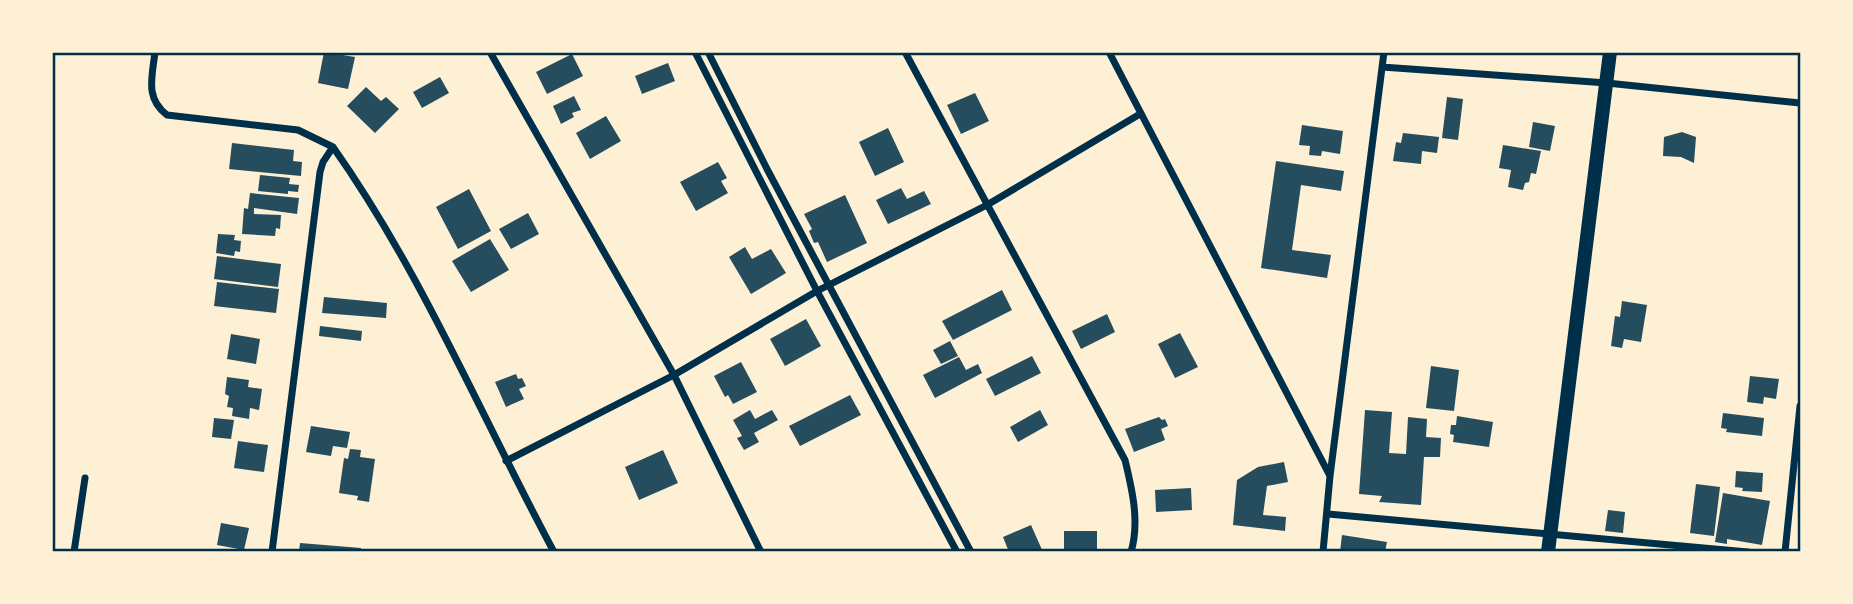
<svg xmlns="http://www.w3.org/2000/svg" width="1853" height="604" font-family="'Roboto Condensed',sans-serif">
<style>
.building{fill:#264d5e}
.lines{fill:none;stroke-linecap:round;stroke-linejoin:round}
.minor{stroke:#003049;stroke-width:7}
.trunk{stroke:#003049;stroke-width:14}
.neatline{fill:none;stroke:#003049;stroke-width:2.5}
</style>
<rect width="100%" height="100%" fill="#fdf0d5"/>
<path class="building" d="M324 52 355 57 348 89 318 83Z
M572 54 583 76 547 94 536 72Z
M668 63 675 81 642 94 635 76Z
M440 77 449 93 422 108 413 92Z
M366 87 381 101 386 97 399 109 375 133 347 106Z
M975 93 989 121 961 134 947 105Z
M574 96 581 110 572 113 574 117 561 124 553 106Z
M1447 97 1463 99 1458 140 1442 138Z
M606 116 621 141 590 159 576 133Z
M1533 122 1555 126 1550 151 1529 147Z
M1302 125 1343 131 1340 154 1322 151 1321 156 1309 155 1310 146 1299 145Z
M888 128 904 162 875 176 859 142Z
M1682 132 1696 137 1694 163 1681 157 1663 156 1664 137Z
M1403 133 1439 137 1437 153 1422 151 1421 164 1393 161 1396 142 1401 143Z
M232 143 294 150 293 161 302 162 301 176 229 169Z
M1503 145 1541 151 1536 174 1531 173 1529 182 1525 183 1523 190 1508 187 1511 170 1499 168Z
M1276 161 1344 171 1341 191 1301 185 1292 250 1331 255 1327 278 1261 268Z
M718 162 727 178 721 181 728 193 696 211 680 182Z
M260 175 290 178 289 184 299 185 298 192 288 191V194L258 191Z
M901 188 907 199 924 191 931 204 888 224 876 200Z
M469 189 491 231 458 249 436 207Z
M250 193 299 198 297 214 254 208V214L281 215 280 229 276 228 275 236 242 234 244 208 248 209Z
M845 195 867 243 827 262 818 242 814 243 809 231 812 229 804 214Z
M528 213 539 234 511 249 499 229Z
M218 234 235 235 234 240 241 241 240 252 235 251 234 256 216 253Z
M490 239 509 270 471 292 452 261Z
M745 247 752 259 771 249 786 273 751 294 729 257Z
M217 256 281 264 278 287 214 279Z
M217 282 279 289 276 313 214 306Z
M1002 290 1012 310 953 340 942 321Z
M324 297 387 303 386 318 322 313Z
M1622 301 1647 305 1641 342 1624 339 1622 348 1611 346 1615 316 1620 317Z
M1107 314 1115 332 1081 349 1072 331Z
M806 319 821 346 785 366 770 339Z
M320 326 362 331 361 341 319 336Z
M1180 333 1198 367 1175 378 1158 344Z
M231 334 260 339 256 364 227 359Z
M950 341 958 356 941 364 933 350Z
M1032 356 1041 373 995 396 986 379Z
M959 357 966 370 978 364 982 373 935 398 923 375Z
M741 362 757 392 733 404 728 395 725 397 714 376Z
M1431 366 1459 370 1454 411 1426 408Z
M516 374 518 379 522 378 526 386 519 389 524 399 506 407 495 382Z
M1750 376 1779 379 1776 399 1764 397 1763 404 1747 402Z
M227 377 249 380 248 387 262 389 259 410 250 408 249 419 232 416 233 408 227 407 229 396 225 394Z
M850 395 861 415 800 446 789 426Z
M750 410 755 419 772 410 778 420 754 433 759 442 744 450 737 438 742 436 733 420Z
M1040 410 1048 425 1018 442 1010 427Z
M1365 410 1392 412 1389 453 1406 454 1408 417 1427 419 1426 437 1441 438 1440 457H1424L1421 505 1379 502 1382 496 1359 494Z
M1723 413 1764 418 1762 436 1726 432 1727 429 1721 428Z
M1457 416 1493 422 1489 447 1453 442 1454 435 1450 434 1451 425H1456Z
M1159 417 1162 420 1165 419 1168 426 1161 429 1165 440 1134 452 1125 429Z
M214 418 234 420 231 439 212 437Z
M311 426 350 432 347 448 333 446 331 456 306 452Z
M238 441 268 445 264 472 234 468Z
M350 449 361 450 360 457 375 459 369 502 357 500 358 496 339 493 344 458 348 459Z
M663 450 678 483 639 500 625 467Z
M1284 462 1288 482 1267 486 1263 515 1286 517 1285 531 1233 525 1237 480 1258 467Z
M1736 471 1763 473 1762 492 1742 491 1743 488 1735 487Z
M1696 484 1720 487 1714 536 1690 533Z
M1191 488 1192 510 1156 512 1155 490Z
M1723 493 1770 501 1762 545 1727 539V544L1715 542Z
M1608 510 1625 512 1623 533 1605 531Z
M221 523 249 528 244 550 217 545Z
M1031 525 1043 552H1009L1003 537Z
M1064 531H1097V552H1064Z
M1342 535 1387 542 1385 552H1340Z
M300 543 361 548V552H299Z"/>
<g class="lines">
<path class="minor" d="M155 52C152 78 145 98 167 115L298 130 333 147
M490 52 674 375 761 552
M695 52 817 291 957 552
M708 52 767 169 971 552
M905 52 1125 460C1132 489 1140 522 1131 552
M1109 52 1330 476
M1382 67 1607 83 1800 103
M506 461 674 375 817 291 987 205 1140 114
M1328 514 1748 552
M74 552 85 478
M272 552 320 172 323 162 333 147C422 273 481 416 554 552
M1323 552 1330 476 1384 52
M1785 552 1800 406"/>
<path class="trunk" d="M1548 552 1610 52"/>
</g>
<rect width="1853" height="604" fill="none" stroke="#fdf0d5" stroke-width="108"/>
<rect x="54" y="54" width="1745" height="496" class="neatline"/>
</svg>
